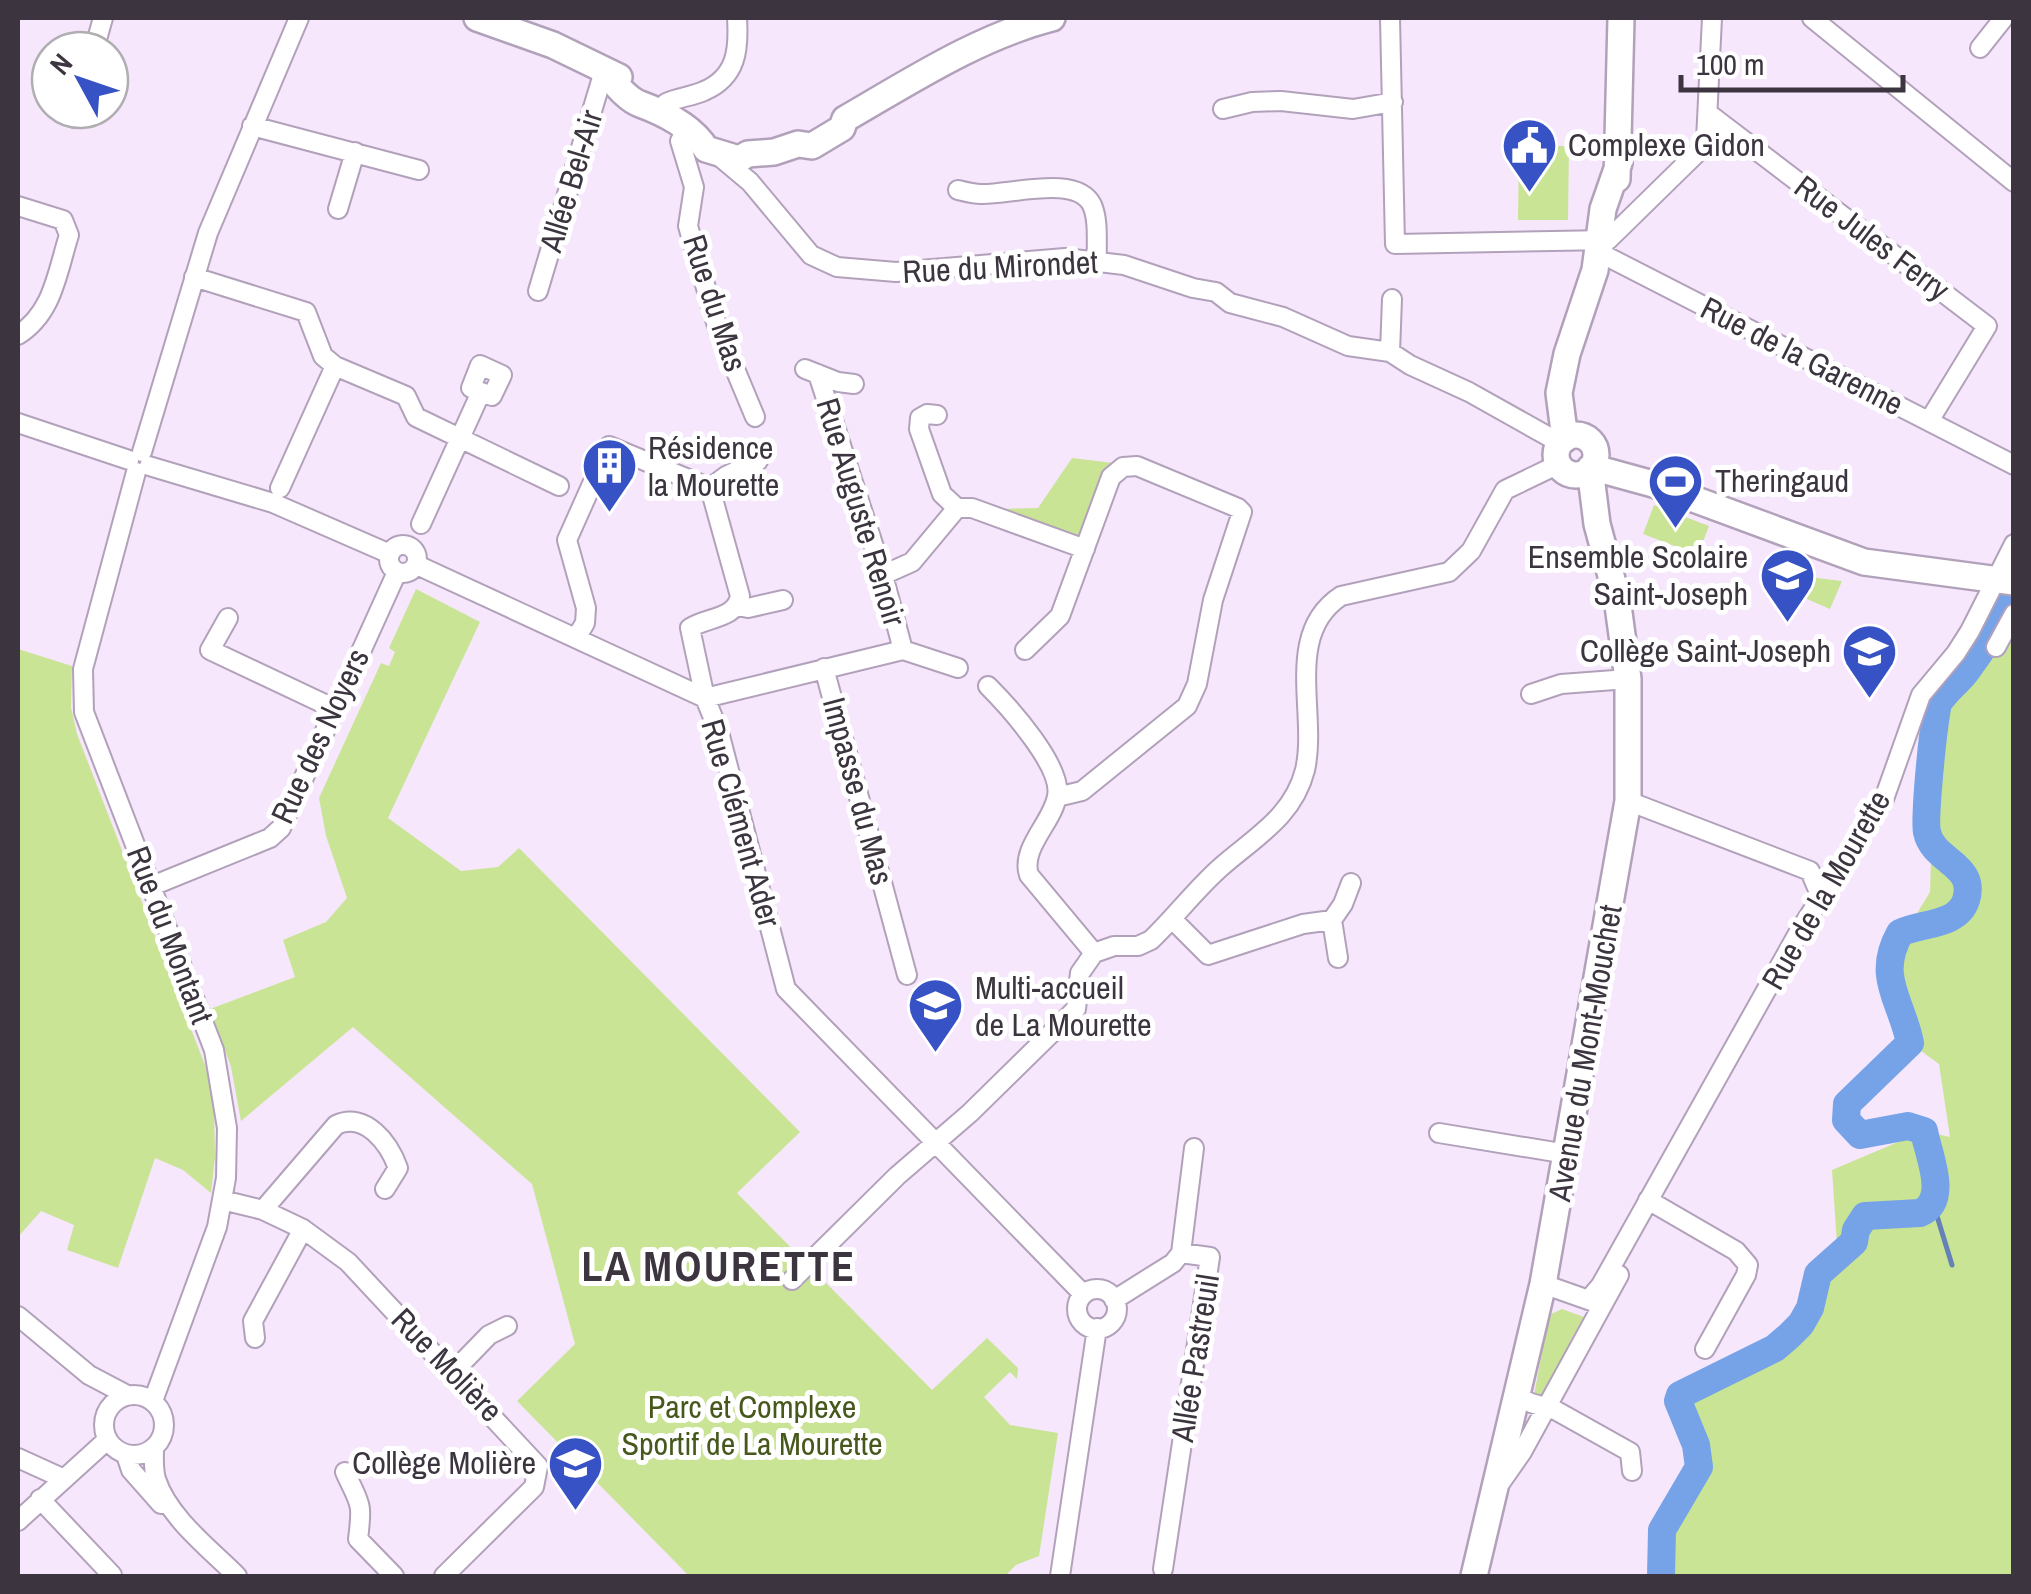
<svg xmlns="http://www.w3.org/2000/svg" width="2031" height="1594" font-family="'Archivo Narrow',sans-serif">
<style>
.green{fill:#cae496}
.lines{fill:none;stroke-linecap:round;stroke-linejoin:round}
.stream{stroke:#6581b5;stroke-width:5}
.river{stroke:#76a2e8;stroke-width:28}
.minor-casing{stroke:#b2a1ba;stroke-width:22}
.secondary-casing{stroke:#b2a1ba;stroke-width:30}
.minor{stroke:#fff;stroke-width:18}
.secondary{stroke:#fff;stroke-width:25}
.labels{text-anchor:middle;stroke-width:10;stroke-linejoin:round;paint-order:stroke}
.poi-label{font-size:32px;fill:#3c343f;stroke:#fff;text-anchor:start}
.street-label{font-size:32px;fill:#3c343f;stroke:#fff}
.park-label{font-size:32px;fill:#47581c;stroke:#fff}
.district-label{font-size:42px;font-weight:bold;letter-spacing:2.5px;fill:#3c343f;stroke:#fff}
</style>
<rect width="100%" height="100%" fill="#f6e7fd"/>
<path class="green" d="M1519 146H1569L1568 220H1518Z
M1072 458 1114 463 1083 532 1078 536 996 509 1038 508Z
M1654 505 1709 526 1698 555 1643 534Z
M1809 577 1842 581 1830 609 1800 596Z
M416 589 480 622 388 818 461 871 498 867 519 848 800 1132 737 1193 932 1390 987 1338 1018 1368 1017 1379 1010 1372 984 1397 1010 1425 1058 1433 1039 1556 1016 1565 1005 1576H689L517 1401 575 1344 532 1184 353 1027 241 1121 231 1067 210 1009 295 977 283 940 326 922 347 898 326 836 319 798 381 663 389 666 395 652 389 648Z
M1990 635 2013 640V1576H1665L1662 1530 1699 1467 1683 1391 1775 1348 1810 1308 1838 1259 1832 1170 1924 1131 1950 1137 1939 1064 1910 1043 1890 958 1930 892 1936 705Z
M18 649 72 666 71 707 77 734 205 1065 214 1104 215 1157 211 1193 183 1170 155 1158 118 1268 67 1250 74 1225 41 1211 18 1237Z
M1562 1309 1584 1317 1570 1341 1573 1344 1544 1396 1534 1395 1549 1315Z"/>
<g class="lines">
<path class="stream" d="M1933 1203 1952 1265"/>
<path class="river" d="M1661 1576 1662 1530 1699 1467 1696 1445 1678 1401 1680 1395 1775 1348 1789 1336 1801 1324 1810 1308 1818 1274 1854 1242 1856 1230 1865 1216 1920 1213C1950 1201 1928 1154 1924 1131L1908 1126 1860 1135 1846 1120 1847 1104 1910 1043C1902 1001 1875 977 1900 933 1920 923 1958 926 1966 900 1977 864 1933 862 1927 832 1924 819 1934 711 1939 702 1946 691 1957 683 1965 673 1983 649 2000 622 2014 594"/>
<defs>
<path id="minor" d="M1390 18 1395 244 1608 240 1701 149 1706 140 1712 18
M1812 18 2014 182
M1980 48 2003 19
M94 50 103 18
M1223 109 1252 102 1281 101 1353 109 1393 102
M661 113 666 103C678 97 691 97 704 91 737 77 739 49 737 18
M1709 114 1987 326 1929 421
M252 126 419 170
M686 130 680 141 694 187 688 226 717 326 755 417
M719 156 750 182 811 255 837 267 896 272 1065 258 1124 265 1193 288 1216 292 1230 303 1283 317 1348 346 1390 352 1410 365 1469 392 1560 443
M958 190C966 192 974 194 981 194 1010 195 1077 174 1092 205 1099 221 1096 242 1097 260
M18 206 63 220 69 235C57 273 53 313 18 335
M338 209 355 152
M1598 241 1606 256 2014 465
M194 277 306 312 323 356 335 366 406 396 416 417 559 486
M538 291 604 71
M1390 352 1392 299
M805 369 838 382 854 384
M818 374 883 575 903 650
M937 415 927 414 920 418 919 429 942 494 957 508
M18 423 129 460
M142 452 208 233 299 18
M149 466 273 503 390 554
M136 472 83 669 84 712 214 1050 227 1128 226 1178 217 1227 153 1401
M280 488 335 366
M710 488 726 476 758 461
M421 524 481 392 471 388 480 365 502 375 492 396 481 392
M389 559a14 14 0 1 1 28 0a14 14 0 1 1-28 0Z
M417 565 705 698
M883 575 912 562 957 508H972L1085 549
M738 606 748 608 783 600
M228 618 210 650 335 709
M576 638 585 623 586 608 567 540 609 446 710 488 740 596C736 619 707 617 690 628L705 698 719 732 786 989 1083 1294
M1996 647 2014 614
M1025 650 1060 616 1111 477 1123 467 1137 466 1238 508 1242 512 1213 600 1197 684 1187 706 1082 791 1057 797
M824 668 907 975
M988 686C1009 707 1063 767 1057 796 1053 822 1020 848 1029 875L1094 953
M1531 694 1561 684 1628 679
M705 698 903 650 958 668
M1628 801 1810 871 1821 897
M152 886 270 838 281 828 397 572
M1172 919 1208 955 1303 924 1332 920
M1338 958 1332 920 1343 904 1351 883
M1439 1133 1567 1154
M222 1200 263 1210 303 1229 348 1262 538 1466 534 1487 444 1576
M1648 1200 1736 1251 1748 1265 1746 1275 1705 1349
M263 1210 336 1125C365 1111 389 1143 398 1168L385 1189
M1181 1253 1194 1148
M792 1280 897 1176 970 1113 1076 1009 1080 973 1094 953 1114 946H1138L1151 940C1175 917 1196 889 1221 867 1255 837 1293 817 1305 770 1318 714 1283 634 1341 596L1449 572 1471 551 1505 490 1559 464
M1543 1284 1597 1303
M1077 1309a20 20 0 1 1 40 0a20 20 0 1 1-40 0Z
M1590 1298 1601 1285 1800 930 1884 799 1921 695 1956 653 1970 631 2014 544
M1114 1300 1173 1263 1181 1253 1210 1257 1163 1569
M18 1316 89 1375 127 1395
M255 1338 253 1321 303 1229
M453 1372 489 1335 507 1326
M1518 1388 1523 1399 1531 1403 1555 1410 1630 1452 1632 1471
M104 1425a30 30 0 1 1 60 0a30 30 0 1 1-60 0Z
M154 1448C154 1458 153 1469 156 1479 168 1517 210 1549 237 1576
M126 1455 131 1470 161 1504
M18 1458 62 1478
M345 1472C360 1505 363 1501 358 1539L394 1576
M1501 1482 1522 1452 1619 1275
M40 1499 112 1575
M18 1521 107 1440
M1060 1576 1097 1328"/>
<path id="secondary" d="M477 18 553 45 619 77
M604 71C614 82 626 99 640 104 662 112 693 127 706 149L739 159 748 154 774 152 798 144 812 146 842 128 845 119C911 81 978 37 1052 18
M1617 179 1621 18
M1556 455a20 20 0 1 1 40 0a20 20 0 1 1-40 0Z
M1565 439 1559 393 1567 354 1595 270 1603 209 1619 163
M1591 467 1653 484 1864 562 2014 582
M1474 1576 1543 1284 1628 801V679L1617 598 1597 524 1590 468"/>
</defs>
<use href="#minor" class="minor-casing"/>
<use href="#secondary" class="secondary-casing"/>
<use href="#minor" class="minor"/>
<use href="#secondary" class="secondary"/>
</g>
<defs>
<symbol id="civic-pin" viewBox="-11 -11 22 30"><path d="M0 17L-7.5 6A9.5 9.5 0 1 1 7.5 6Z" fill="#3652c4" stroke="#fff"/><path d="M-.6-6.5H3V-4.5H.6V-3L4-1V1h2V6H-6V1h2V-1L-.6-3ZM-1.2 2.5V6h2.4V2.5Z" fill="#fff"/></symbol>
<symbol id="building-pin" viewBox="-11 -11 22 30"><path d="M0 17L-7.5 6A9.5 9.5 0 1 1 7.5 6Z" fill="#3652c4" stroke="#fff"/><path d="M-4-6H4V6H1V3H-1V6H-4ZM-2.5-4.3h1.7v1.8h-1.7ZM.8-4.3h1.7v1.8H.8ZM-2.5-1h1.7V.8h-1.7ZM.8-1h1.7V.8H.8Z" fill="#fff"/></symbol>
<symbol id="stadium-pin" viewBox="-11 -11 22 30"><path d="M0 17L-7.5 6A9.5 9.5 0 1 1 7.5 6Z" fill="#3652c4" stroke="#fff"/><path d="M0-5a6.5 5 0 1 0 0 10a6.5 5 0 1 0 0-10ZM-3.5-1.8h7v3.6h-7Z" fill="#fff"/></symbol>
<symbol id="school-pin" viewBox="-11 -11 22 30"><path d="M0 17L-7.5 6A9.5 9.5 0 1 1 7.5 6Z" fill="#3652c4" stroke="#fff"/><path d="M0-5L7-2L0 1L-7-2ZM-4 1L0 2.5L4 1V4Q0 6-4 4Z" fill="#fff"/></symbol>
</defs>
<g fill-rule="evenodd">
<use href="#civic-pin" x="1498" y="114" width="63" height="86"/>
<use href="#building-pin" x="578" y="434" width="63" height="86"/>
<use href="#stadium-pin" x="1644" y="450" width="63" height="86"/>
<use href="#school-pin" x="1756" y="544" width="63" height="86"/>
<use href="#school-pin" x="1838" y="620" width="63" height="86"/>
<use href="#school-pin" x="904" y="974" width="63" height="86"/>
<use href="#school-pin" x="544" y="1432" width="63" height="86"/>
</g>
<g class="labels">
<g class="poi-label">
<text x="1568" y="156">Complexe Gidon</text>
<text x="648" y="459">Résidence<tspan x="648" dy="37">la Mourette</tspan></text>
<text x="1715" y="492">Theringaud</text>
<text x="1748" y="568" text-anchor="end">Ensemble Scolaire<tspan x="1748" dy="37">Saint-Joseph</tspan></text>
<text x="1831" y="662" text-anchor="end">Collège Saint-Joseph</text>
<text x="975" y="999">Multi-accueil<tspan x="975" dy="37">de La Mourette</tspan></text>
<text x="536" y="1474" text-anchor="end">Collège Molière</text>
</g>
<g class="street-label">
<text transform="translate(571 181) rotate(-73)" y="11">Allée Bel-Air</text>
<text transform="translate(1872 238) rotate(37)" y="11">Rue Jules Ferry</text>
<text transform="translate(1000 267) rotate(-3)" y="11">Rue du Mirondet</text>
<text transform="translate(715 303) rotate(72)" y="11">Rue du Mas</text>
<text transform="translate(1802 356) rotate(27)" y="11">Rue de la Garenne</text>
<text transform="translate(861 512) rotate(73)" y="11">Rue Auguste Renoir</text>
<text transform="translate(320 736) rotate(-65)" y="11">Rue des Noyers</text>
<text transform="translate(858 791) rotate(75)" y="11">Impasse du Mas</text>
<text transform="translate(741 823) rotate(74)" y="11">Rue Clément Ader</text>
<text transform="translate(1826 890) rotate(-60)" y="11">Rue de la Mourette</text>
<text transform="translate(170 935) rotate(69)" y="11">Rue du Montant</text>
<text transform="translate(1585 1053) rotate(-80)" y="11">Avenue du Mont-Mouchet</text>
<text transform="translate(1195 1358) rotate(-81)" y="11">Allée Pastreuil</text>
<text transform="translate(447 1365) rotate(46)" y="11">Rue Molière</text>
</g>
<g class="park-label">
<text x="752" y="1418">Parc et Complexe<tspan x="752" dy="37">Sportif de La Mourette</tspan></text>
</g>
<g class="district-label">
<text x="719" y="1281">LA MOURETTE</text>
</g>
</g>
<rect width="2031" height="1594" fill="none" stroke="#3c343f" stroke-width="40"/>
<g transform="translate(80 80) rotate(310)"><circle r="48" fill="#ffffff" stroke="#b1aeb2" stroke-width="2.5"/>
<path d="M0-8L18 38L0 25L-18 38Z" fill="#3652c4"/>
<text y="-15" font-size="28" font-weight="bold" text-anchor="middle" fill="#3c343f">N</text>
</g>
<path d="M1681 75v15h222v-15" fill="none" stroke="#3c343f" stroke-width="5"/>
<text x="1696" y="75" font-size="30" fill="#3c343f" stroke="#ffffff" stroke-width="8" paint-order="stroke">100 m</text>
</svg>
